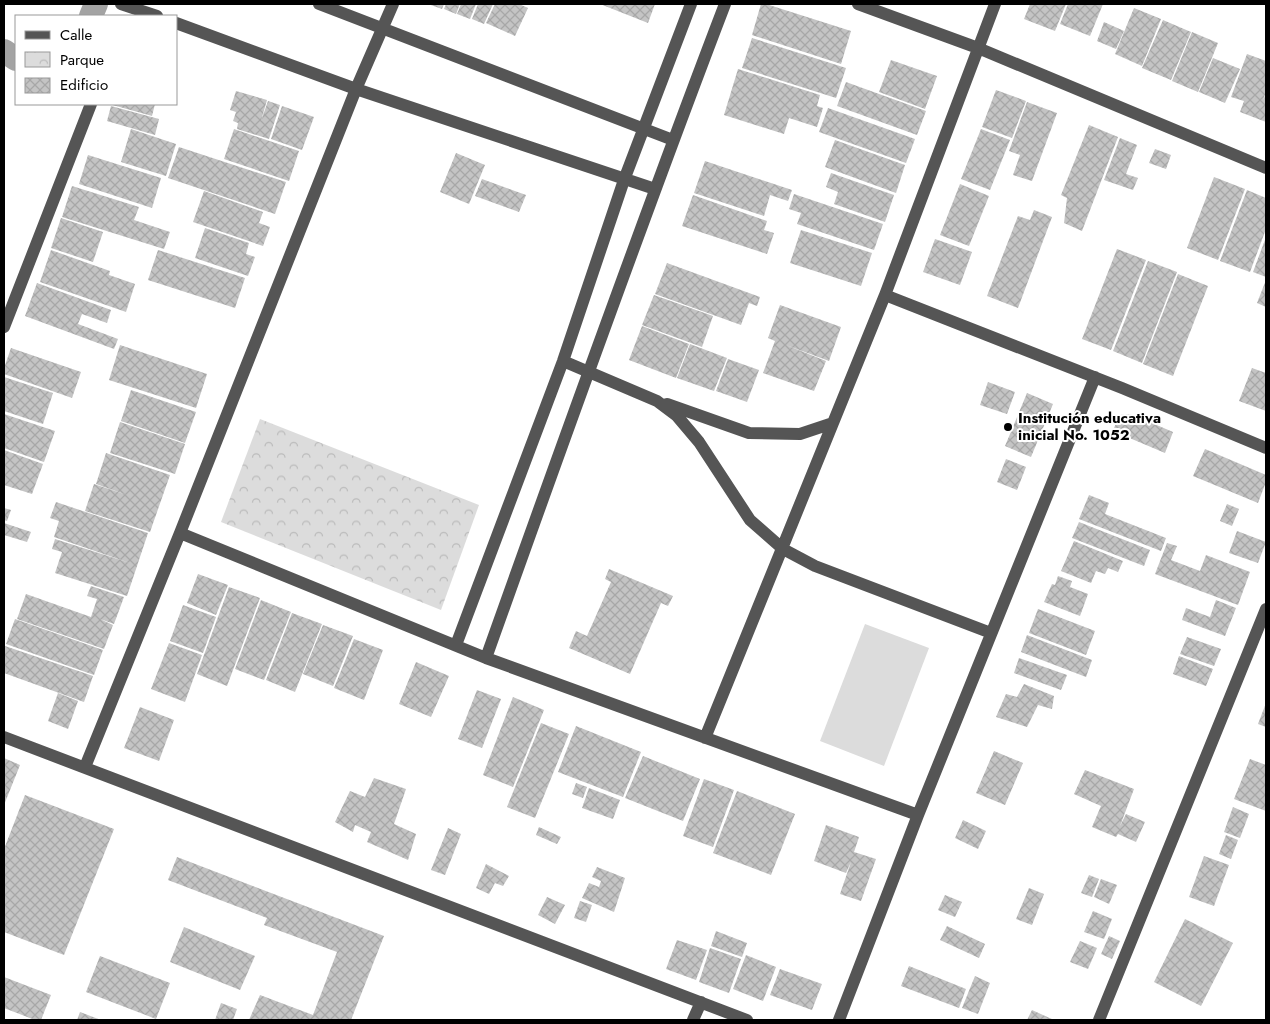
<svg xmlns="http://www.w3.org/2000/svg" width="1270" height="1024" font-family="Jost,sans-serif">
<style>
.green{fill:#dcdcdc}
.park{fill:url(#park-crowns)}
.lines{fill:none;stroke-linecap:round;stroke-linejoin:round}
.canal{stroke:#a3a3a3;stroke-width:24}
.building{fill:url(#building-cross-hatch)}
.minor{stroke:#555;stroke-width:12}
.poi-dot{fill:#000;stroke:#fff;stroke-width:2}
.labels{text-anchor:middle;stroke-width:4;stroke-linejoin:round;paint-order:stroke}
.poi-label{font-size:15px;font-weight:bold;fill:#000;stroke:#fff;text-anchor:start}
</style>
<defs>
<pattern id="park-crowns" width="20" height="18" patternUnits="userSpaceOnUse" patternTransform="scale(1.25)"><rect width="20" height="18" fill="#dcdcdc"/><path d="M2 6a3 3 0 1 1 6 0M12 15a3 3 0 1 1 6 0" fill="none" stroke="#bbb"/></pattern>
<pattern id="building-cross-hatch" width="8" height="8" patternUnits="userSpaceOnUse" patternTransform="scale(1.25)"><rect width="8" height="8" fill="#c4c4c4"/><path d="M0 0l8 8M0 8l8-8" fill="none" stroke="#a7a7a7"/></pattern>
</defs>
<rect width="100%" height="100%" fill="#fff"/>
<path class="green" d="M865 624 929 648 884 766 820 741Z"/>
<path class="park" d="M260 419 479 505 441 610 221 522Z"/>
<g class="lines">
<path class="canal" d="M91 16 96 4
M4 51 16 59"/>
</g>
<path class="building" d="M428 4H444L442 9Z
M446 4H460L456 14 444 9Z
M461 4H476L470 19 457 14Z
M478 4H493L484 24 472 19Z
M495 4H519L528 8 515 36 486 23Z
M600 4H655L648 23Z
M761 4H766L851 31 841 64 752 35Z
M1030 4H1066L1055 31 1024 19Z
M1068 4H1103L1090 36 1060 24Z
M1134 8 1161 19 1142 66 1115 54Z
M1163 20 1191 32 1171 80 1142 68Z
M1104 22 1124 31 1116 49 1097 41Z
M1192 32 1218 43 1198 92 1172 81Z
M752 38 846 68 836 98 742 68Z
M1247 54 1266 61V92L1263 100 1266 94V122L1240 112 1244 101 1231 97Z
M1213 58 1240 69 1225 103 1199 92Z
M891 60 937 76 925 109 879 92Z
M738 69 820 95 817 106 823 108 817 127 789 118 784 134 724 115Z
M846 82 926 111 917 135 837 106Z
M996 90 1026 101 1012 138 982 127Z
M236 91 267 100 261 121 268 101 280 105 269 139 237 129 238 123 233 121 236 112 230 110Z
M1027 102 1057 113 1032 181 1013 175 1020 155 1009 151Z
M109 104H155L152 116Z
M111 106 159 119 155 135 107 121Z
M282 106 314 117 302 150 271 139Z
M828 108 915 139 906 163 819 132Z
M1089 125 1118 137 1082 231 1064 223 1067 198 1061 195Z
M131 129 176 144 166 176 121 162Z
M234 129 299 151 289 181 224 159Z
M981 129 1010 140 990 190 961 179Z
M1120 138 1137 145 1126 174 1138 178 1133 190 1104 180Z
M835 140 905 165 896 193 825 167Z
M179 147 286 182 275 214 168 178Z
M1155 149 1171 155 1166 169 1149 163Z
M456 153 485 165 469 204 440 192Z
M88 155 161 178 152 208 79 184Z
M705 161 792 190 788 201 770 195 764 216 694 193Z
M831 173 894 195 885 222 834 204 838 192 826 187Z
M1214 177 1245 189 1218 260 1187 248Z
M482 179 526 195 519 212 475 196Z
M960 184 989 196 969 246 940 235Z
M72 186 139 207 134 220 170 232 164 249 62 217Z
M1247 190 1266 198V229L1250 272 1220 261Z
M204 191 263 212 259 223 270 227 263 246 193 222Z
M794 194 883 224 874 250 797 224 801 213 789 209Z
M693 195 767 221 764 230 774 233 767 254 682 226Z
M1034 210 1052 217 1018 308 987 296 1018 216 1030 220Z
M61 218 103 232 93 262 51 248Z
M205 228 249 243 246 254 255 257 248 276 195 258Z
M801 230 872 253 861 286 790 263Z
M1266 237V277L1253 272Z
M935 239 972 252 960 285 923 272Z
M1117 249 1146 260 1111 350 1082 339Z
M51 250 110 271 109 275 135 284 126 312 40 282Z
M158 250 245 278 235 308 148 280Z
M1148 261 1177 272 1142 363 1113 351Z
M667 263 760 297 757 306 749 303 741 325 655 294Z
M1178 274 1208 286 1173 376 1143 364Z
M1266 280V307L1257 303Z
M37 283 111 310 107 323 82 314 78 324 118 339 114 349 25 316Z
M654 295 713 316 702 347 642 325Z
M780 305 841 327 829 361 786 345 826 361 814 391 763 373 775 341 768 338Z
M642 326 689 344 676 378 629 360Z
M690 344 727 358 714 391 677 378Z
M120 345 207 374 196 408 109 380Z
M11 348 81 372 72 398 4 374V368Z
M728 359 759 370 747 402 716 391Z
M1252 368 1266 373V411L1239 401Z
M4 377 53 393 43 424 4 411Z
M988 382 1015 392 1007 414 980 405Z
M131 390 196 412 185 443 121 421Z
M1027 393 1053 404 1031 457 1005 446Z
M4 414 55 431 44 462 4 448Z
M1131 414 1173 432 1165 453 1113 431 1119 415Z
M120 422 185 444 175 474 110 453Z
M1205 449 1266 475V482L1258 503 1193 476Z
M4 450 43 464 32 494 4 485Z
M106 453 170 475 150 532 85 511 94 484 127 495 96 484Z
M1006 459 1026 467 1017 490 997 482Z
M1089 495 1109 503 1105 514 1166 538 1161 551 1079 519Z
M56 502 148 533 127 596 55 573 62 552 52 549 55 539 130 563 54 537 59 521 50 518Z
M1227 504 1239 509 1232 526 1220 521Z
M4 508 11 510 7 521 4 520Z
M1079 522 1150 550 1144 566 1072 538Z
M4 523 31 532 27 542 4 535Z
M1237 531 1266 542 1258 563 1229 553Z
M1074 541 1123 561 1118 572 1108 568 1105 574 1096 571 1091 583 1061 571Z
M1167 543 1177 546 1171 560 1200 571 1206 555 1250 572 1238 605 1155 574Z
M609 569 673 596 668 606 661 603 630 674 569 648 576 631 587 636 611 582 605 579Z
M198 574 228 585 216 615 187 603Z
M1058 576 1072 581 1070 587 1088 594 1080 616 1044 602 1052 584 1055 585Z
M91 586 124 597 114 624 100 619 113 625 104 649 17 619 26 594 91 617 97 599 87 596Z
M229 587 260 598 227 686 197 674Z
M261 600 291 612 264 680 235 669Z
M1216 600 1236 608 1225 636 1182 620 1186 608 1210 617Z
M183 605 216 617 203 653 170 641Z
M1038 609 1095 631 1086 655 1029 633Z
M292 613 322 624 295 692 266 680Z
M15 619 103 650 94 675 6 644Z
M323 625 353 636 333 686 303 674Z
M1027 635 1092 660 1086 677 1021 652Z
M1187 637 1221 649 1214 666 1180 654Z
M354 639 383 650 364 700 334 688Z
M169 643 202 655 185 702 151 689Z
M5 646 93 676 84 702 4 673V650Z
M1179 656 1213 669 1206 686 1173 674Z
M1019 658 1067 675 1061 690 1014 673Z
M416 662 449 676 431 717 399 704Z
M1024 684 1054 696 1052 709 1038 705 1027 727 996 717 1006 694 1017 697Z
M477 690 501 699 482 748 458 739Z
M58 693 78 701 68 729 48 721Z
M513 697 544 710 513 787 483 775Z
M1266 703V727L1258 724Z
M140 707 174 720 159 761 124 748Z
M541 723 569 734 535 818 507 807Z
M576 726 641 752 623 797 558 772Z
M994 751 1023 763 1005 805 976 793Z
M643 756 700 779 683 821 625 798Z
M4 758 20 765 4 805Z
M1250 759 1266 765V811L1234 799Z
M1085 770 1134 789 1120 826 1126 814 1145 822 1136 842 1118 834 1116 837 1092 827 1101 806 1074 794Z
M374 778 406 789 394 824 416 834 408 860 367 842 371 832 355 825 353 832 335 822 350 791 365 797Z
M704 779 734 790 713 847 683 836Z
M576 783 587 787 583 798 572 794Z
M589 788 620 800 613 819 582 808Z
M737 791 795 814 771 875 713 853Z
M25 795 114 829 64 955 4 932V849Z
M1233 807 1249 814 1240 838 1224 832Z
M963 820 986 831 978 849 955 838Z
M826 825 859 837 854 852 876 859 861 901 840 894 851 862 846 873 814 861Z
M539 827 561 837 557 844 536 835Z
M448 828 461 834 445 875 431 870Z
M1226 835 1238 840 1231 859 1219 854Z
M1204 856 1229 865 1214 906 1189 897Z
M177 857 384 936 351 1020H249L260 995 313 1015 337 952 264 925 267 918 168 880Z
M486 864 509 876 503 886 495 883 489 894 476 888Z
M597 867 625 878 614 912 582 898 589 883 599 887 601 881 592 877Z
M1089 875 1099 879 1092 897 1081 893Z
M1101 879 1117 885 1109 904 1094 897Z
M1029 888 1044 894 1032 925 1016 919Z
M945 895 962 902 955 917 938 910Z
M547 897 565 905 555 924 538 915Z
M580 901 592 905 586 922 574 918Z
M1093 911 1112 919 1104 939 1084 932Z
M1185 919 1233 943 1201 1006 1154 982Z
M947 926 985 944 979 958 940 940Z
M184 927 255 956 240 990 170 962Z
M716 931 747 943 742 957 711 946Z
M1109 936 1120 941 1112 959 1101 954Z
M677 940 707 950 696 980 666 969Z
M1080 941 1097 948 1088 969 1070 962Z
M710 948 741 959 729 993 699 982Z
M746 955 776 967 763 1001 733 989Z
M100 956 170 983 156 1019 86 992Z
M909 966 966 989 959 1008 901 986Z
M780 969 822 984 812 1010 770 995Z
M975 976 990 983 978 1014 962 1008Z
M4 977 51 995 41 1020H35L4 1008Z
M221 1003 237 1009 233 1020H215Z
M1032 1010 1054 1020H1027Z
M80 1012 101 1020H77Z"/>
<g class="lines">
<path class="minor" d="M121 4 157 16
M319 4 673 140
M858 4 978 48 1266 168
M176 23 356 89 655 189
M885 295 1122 388 1266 448
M4 327 91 104
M563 361 657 401 677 416 699 442 750 520 783 549 815 566 991 633
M667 404 749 433 800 434 833 423
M180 533 486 658 918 815
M456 645 563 361 624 180 691 4
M486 658C564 439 642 221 725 4
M4 737 747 1020
M705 738 885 295 995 4
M85 767 180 533 356 89 393 4
M693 1020 701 1002
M839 1020 918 815 1095 377
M1099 1020 1266 609"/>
</g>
<circle class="poi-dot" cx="1008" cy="427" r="5"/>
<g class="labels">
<g class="poi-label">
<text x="1018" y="423">Institución educativa<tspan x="1018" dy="17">inicial No. 1052</tspan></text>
</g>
</g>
<rect width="1270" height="1024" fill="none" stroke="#000000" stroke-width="10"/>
<rect x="15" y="15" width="162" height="90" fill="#ffffff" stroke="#999999"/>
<rect x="25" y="31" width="25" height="8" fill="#555555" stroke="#999999"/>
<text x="60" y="40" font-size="15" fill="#000000">Calle</text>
<rect x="25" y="52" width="25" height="15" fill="url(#park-crowns)" stroke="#999999"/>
<text x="60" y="65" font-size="15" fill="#000000">Parque</text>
<rect x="25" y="78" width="25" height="15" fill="url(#building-cross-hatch)" stroke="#999999"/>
<text x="60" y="90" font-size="15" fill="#000000">Edificio</text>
</svg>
